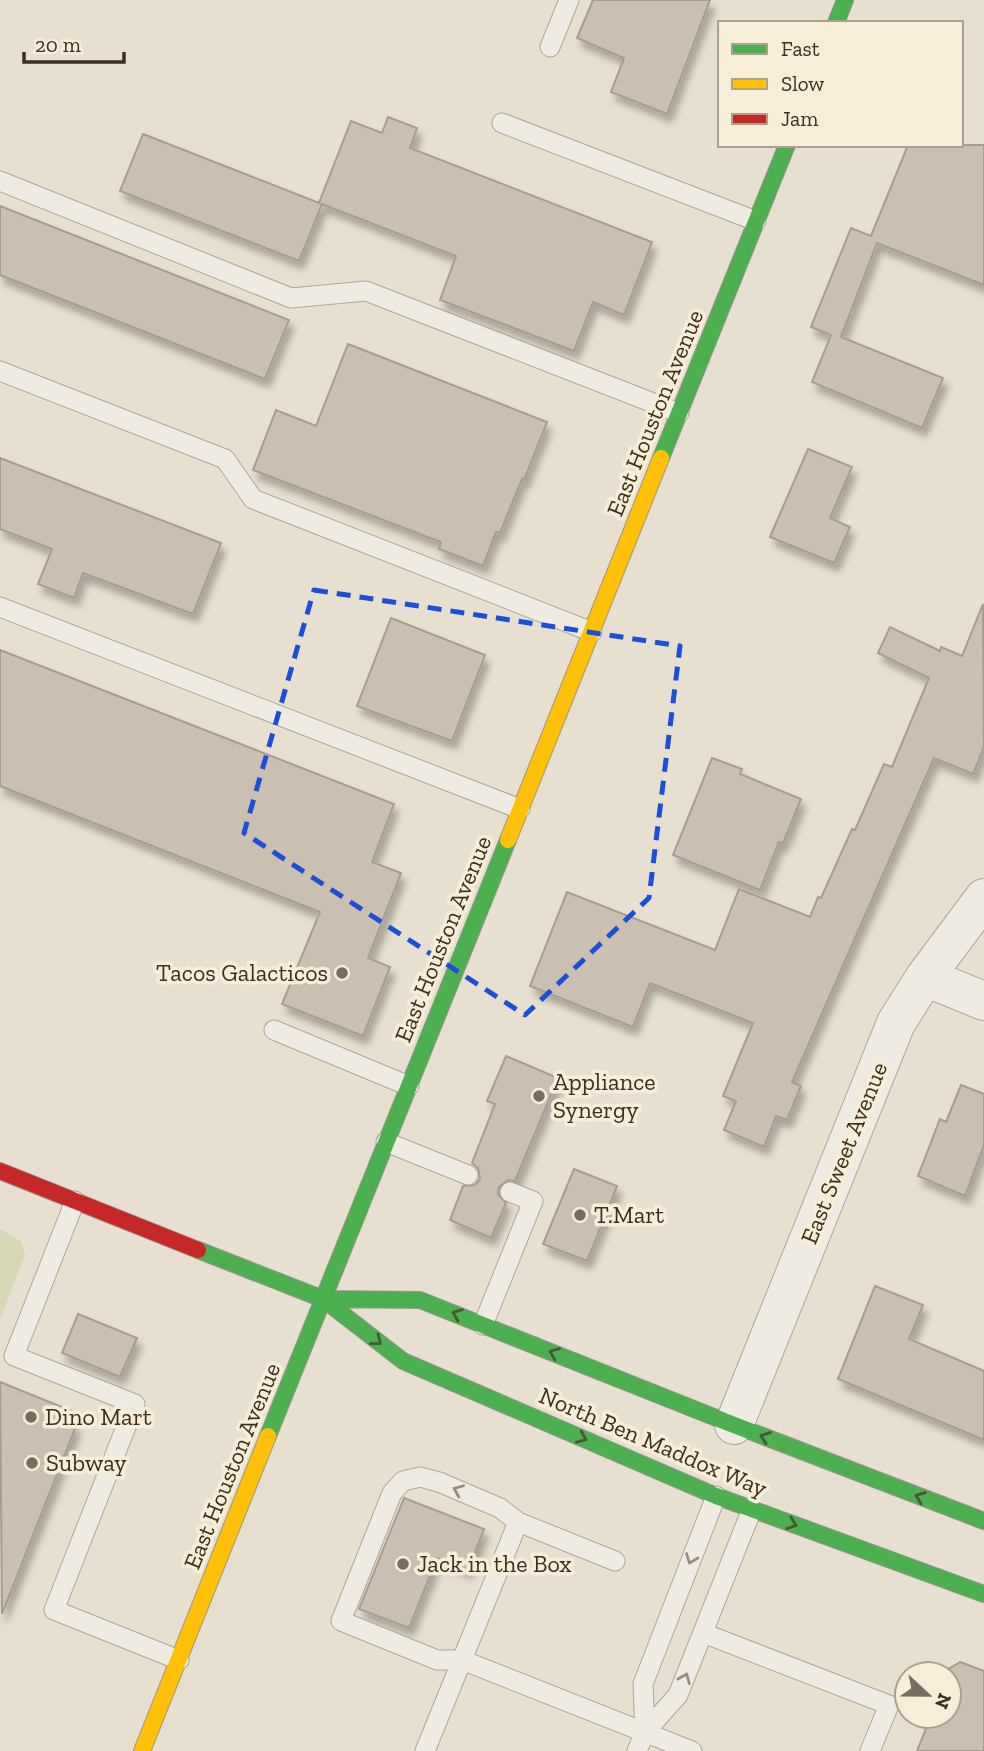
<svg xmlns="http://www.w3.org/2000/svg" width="984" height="1751" font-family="'Zilla Slab',serif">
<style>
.green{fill:#d6d7b3}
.building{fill:#cbbfb2;stroke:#a89c90;stroke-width:2;filter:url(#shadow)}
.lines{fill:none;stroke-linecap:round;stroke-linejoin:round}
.lane-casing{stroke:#ada599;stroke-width:21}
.street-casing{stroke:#ada599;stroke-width:40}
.fast-casing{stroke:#9c958a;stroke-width:18}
.slow-casing{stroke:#9c958a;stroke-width:18}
.jam-casing{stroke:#9c958a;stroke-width:18}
.lane{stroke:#efebe3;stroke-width:19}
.street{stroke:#efebe3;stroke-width:38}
.fast{stroke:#4caf50;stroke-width:16}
.slow{stroke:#ffc107;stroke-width:16}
.jam{stroke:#c62828;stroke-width:16}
.oneway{stroke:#425b31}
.oneway2{stroke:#968c82}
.marked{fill:none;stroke:#1d4ed8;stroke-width:5;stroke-dasharray:14 9;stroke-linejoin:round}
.poi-dot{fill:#786c5e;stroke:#f7eed8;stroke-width:2.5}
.labels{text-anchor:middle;stroke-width:7;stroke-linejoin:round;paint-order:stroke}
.street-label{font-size:24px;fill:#3d2e20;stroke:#f7eed8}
.poi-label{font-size:24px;fill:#3d2e20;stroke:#f7eed8;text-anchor:start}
</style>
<defs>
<filter id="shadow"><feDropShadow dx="4.5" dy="8" stdDeviation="3.5" flood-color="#0004"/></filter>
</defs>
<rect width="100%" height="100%" fill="#e7e0d1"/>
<path class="green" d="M0 1229 21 1241 25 1253 23 1260 0 1320Z"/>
<path class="building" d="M593 0H710L667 114 611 92 624 58 577 38Z
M388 117 417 128 410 148 652 242 624 315 593 302 574 351 440 300 456 256 319 203 351 121 382 133Z
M143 134 322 204 299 261 120 191Z
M908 145H984V285L877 243 841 337 943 378 922 428 812 382 831 335 811 327 851 228 871 236Z
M0 206 289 320 265 379 0 275Z
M348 344 547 422 524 480 522 479 500 533 496 532 483 566 439 549 441 542 253 470 276 410 316 426Z
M808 449 852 467 830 518 850 527 834 563 770 537Z
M0 458 221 543 193 614 83 573 74 598 38 584 52 549 0 529Z
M983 604 984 747 973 774 934 758 792 1082 801 1086 787 1120 776 1116 764 1147 724 1130 736 1101 723 1096 753 1023 650 983 633 1027 530 986 567 892 715 950 739 889 810 917 818 897 821 898 852 829 855 830 884 764 892 767 929 678 878 653 890 627 940 651 941 647 962 656Z
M391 618 485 655 452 741 357 706Z
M0 650 394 804 372 862 401 873 368 958 390 967 363 1036 282 1004 320 912 0 786Z
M712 758 742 769 740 774 801 799 783 843 779 842 760 890 673 855Z
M506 1056 558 1078 515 1181 508 1180 499 1187 498 1194 506 1203 491 1238 450 1220 463 1186 475 1185 480 1179 478 1168 472 1163 495 1104 487 1101Z
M961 1085 984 1094V1145L965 1196 918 1176 940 1119 946 1122Z
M574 1169 617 1186 587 1261 543 1244Z
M875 1286 923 1305 909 1339 984 1371V1440L838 1379Z
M78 1314 137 1338 120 1377 62 1353Z
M0 1382 72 1411 68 1423 76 1426 2 1614Z
M404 1498 484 1529 468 1570 437 1558 409 1628 359 1609Z
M960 1662 984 1671V1751H917L931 1716H949L947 1674 950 1668Z"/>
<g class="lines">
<defs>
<path id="lane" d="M550 47 569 0
M502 123 756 221
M0 181 291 298 366 291 679 413
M0 371 225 459 253 499 592 632
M0 607 520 809
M274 1030 409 1086
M386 1142 468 1175
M75 1201 14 1356 135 1404 54 1610 179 1660
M483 1325 533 1201 510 1192
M518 1522 462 1660H437L341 1621 392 1493 403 1481 420 1477 439 1482 500 1508 518 1522 615 1561
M703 1633 889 1705 870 1751
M645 1732 643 1684 716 1496
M425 1751 462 1660 692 1751
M637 1751 645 1732 678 1695 752 1509"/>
<path id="street" d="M925 977 984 1001
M734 1425 896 1023 925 977 984 898"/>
<path id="fast" d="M836 23 845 0
M661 458 787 145
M198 1250 323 1299 403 1361 716 1496 984 1594
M323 1299 420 1300 734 1425 984 1521
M268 1436 508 840"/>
<path id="slow" d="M508 840 661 458
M142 1751 268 1436"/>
<path id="jam" d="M0 1171 198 1250"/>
</defs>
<use href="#lane" class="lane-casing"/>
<use href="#street" class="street-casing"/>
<use href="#fast" class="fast-casing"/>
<use href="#slow" class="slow-casing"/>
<use href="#jam" class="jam-casing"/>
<use href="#lane" class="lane"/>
<use href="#street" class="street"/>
<use href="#fast" class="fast"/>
<use href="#slow" class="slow"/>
<use href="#jam" class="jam"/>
</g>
<defs><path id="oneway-chevron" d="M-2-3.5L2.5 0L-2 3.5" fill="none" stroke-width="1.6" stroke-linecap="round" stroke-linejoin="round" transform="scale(1.75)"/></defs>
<g class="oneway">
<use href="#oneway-chevron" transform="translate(457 1314) rotate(-158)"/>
<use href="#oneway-chevron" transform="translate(377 1341) rotate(38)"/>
<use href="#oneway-chevron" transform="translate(554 1353) rotate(-158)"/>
<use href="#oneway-chevron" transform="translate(765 1437) rotate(-159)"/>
<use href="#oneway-chevron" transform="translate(582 1438) rotate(23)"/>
<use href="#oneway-chevron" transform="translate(920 1497) rotate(-159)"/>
<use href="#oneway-chevron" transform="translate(792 1524) rotate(20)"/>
</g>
<g class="oneway2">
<use href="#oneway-chevron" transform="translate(458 1490) rotate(-157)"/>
<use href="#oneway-chevron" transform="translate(691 1559) rotate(111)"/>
<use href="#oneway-chevron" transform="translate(685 1678) rotate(-68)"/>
</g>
<path class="marked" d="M314 590 680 646 649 898 525 1015 244 833Z"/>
<g class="poi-dot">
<circle cx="342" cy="973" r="7"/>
<circle cx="539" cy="1096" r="7"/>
<circle cx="580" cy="1215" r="7"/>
<circle cx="31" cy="1417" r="7"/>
<circle cx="32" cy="1463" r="7"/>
<circle cx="403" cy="1564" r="7"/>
</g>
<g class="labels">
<g class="street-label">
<text transform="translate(655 413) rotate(-68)" y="8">East Houston Avenue</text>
<text transform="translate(443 939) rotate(-68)" y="8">East Houston Avenue</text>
<text transform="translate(844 1153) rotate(-68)" y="8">East Sweet Avenue</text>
<text transform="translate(653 1442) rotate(23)" y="8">North Ben Maddox Way</text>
<text transform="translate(232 1466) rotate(-68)" y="8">East Houston Avenue</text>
</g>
<g class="poi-label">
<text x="328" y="981" text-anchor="end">Tacos Galacticos</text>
<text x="553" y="1090">Appliance<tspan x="553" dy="28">Synergy</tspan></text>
<text x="594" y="1223">T.Mart</text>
<text x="45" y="1425">Dino Mart</text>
<text x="46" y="1471">Subway</text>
<text x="417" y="1572">Jack in the Box</text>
</g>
</g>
<rect x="718" y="21" width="245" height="126" fill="#f7eed8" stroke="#ada18e" stroke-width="2"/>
<rect x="732" y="44" width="35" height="10" fill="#4caf50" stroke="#ada18e" stroke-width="2"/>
<text x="781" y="56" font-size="21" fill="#3d2e20">Fast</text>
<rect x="732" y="79" width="35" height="10" fill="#ffc107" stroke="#ada18e" stroke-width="2"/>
<text x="781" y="91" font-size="21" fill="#3d2e20">Slow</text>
<rect x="732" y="114" width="35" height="10" fill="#c62828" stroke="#ada18e" stroke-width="2"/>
<text x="781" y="126" font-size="21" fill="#3d2e20">Jam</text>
<g transform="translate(928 1695) rotate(112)"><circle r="33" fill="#f7eed8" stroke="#ada18e" stroke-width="2"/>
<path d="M0-5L12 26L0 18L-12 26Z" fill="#786c5e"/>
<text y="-10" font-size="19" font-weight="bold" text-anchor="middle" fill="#3d2e20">N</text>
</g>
<path d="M24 52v10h100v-10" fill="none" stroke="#3d2e20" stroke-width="3.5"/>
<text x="35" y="52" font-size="21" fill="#3d2e20" stroke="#f7eed8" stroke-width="5" paint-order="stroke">20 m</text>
</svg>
